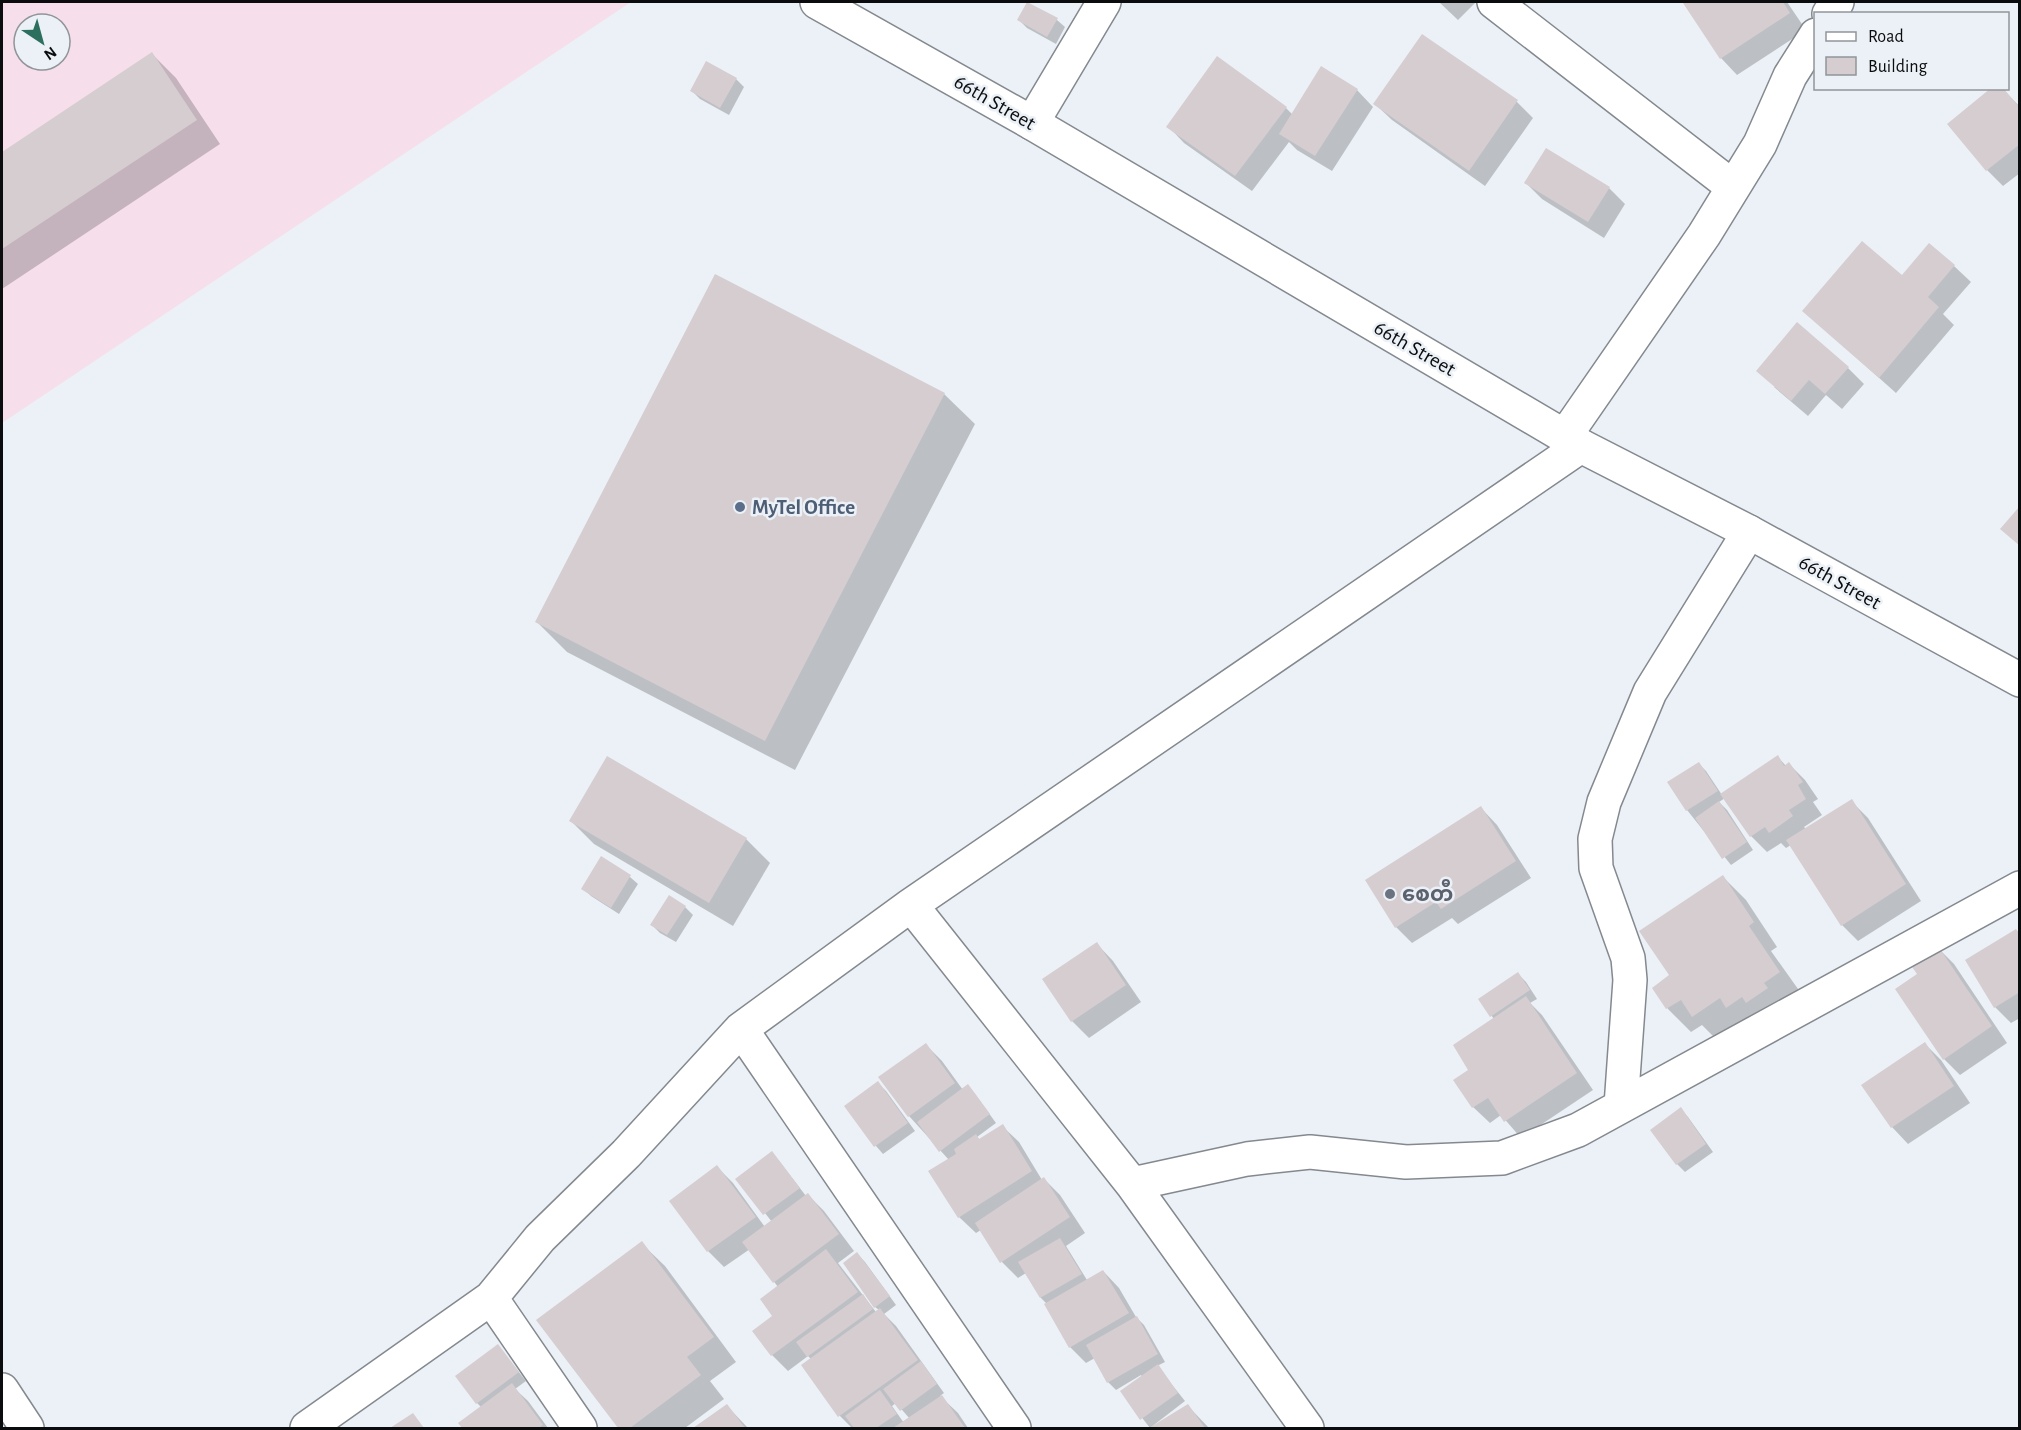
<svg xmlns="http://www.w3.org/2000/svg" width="2021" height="1430" font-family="'Alegreya Sans','Noto Sans Myanmar',sans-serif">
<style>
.education{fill:#f6dfeb;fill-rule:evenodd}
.shadow{fill:#0003;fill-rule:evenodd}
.building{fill:#d5cdd0}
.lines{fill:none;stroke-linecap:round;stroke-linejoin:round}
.minor-casing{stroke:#84898f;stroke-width:36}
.tertiary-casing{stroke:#84898f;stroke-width:36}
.minor{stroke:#fff;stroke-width:33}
.tertiary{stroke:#fff;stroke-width:33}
.service-dot{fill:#5c6f8a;stroke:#ebf1f7;stroke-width:2}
.worship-dot{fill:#6b7280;stroke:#ebf1f7;stroke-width:2}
.labels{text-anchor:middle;stroke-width:5;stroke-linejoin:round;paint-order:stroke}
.street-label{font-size:21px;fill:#0b0c0e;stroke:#ebf1f7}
.service-label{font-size:21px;font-weight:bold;fill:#4e5e75;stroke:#ebf1f7;text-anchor:start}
.worship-label{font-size:21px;font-weight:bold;fill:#5b616d;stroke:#ebf1f7;text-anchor:start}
</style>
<rect width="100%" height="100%" fill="#ebf1f7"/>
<path class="education" d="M2 2H631L2 423ZM24 24H60V60H24Z"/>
<path class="shadow" d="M1439 2H1476L1458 20Z
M1688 2H1787L1806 30 1737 75 1721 58 1685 3Z
M1019 20H1057L1065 27 1056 44 1027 28Z
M1423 36 1517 102 1533 118 1485 186 1392 120 1375 104Z
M152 54 176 78 220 144 2 289V153Z
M736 79 744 87 729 115 700 99 692 91Z
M2002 88 2020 107V173L2003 186 1987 170Z
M1357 90 1373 107 1332 171 1297 150 1289 142 1252 191 1184 143 1168 126 1286 108 1292 114Z
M1526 183 1609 188 1625 204 1604 238 1542 199Z
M1954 266 1971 282 1943 314 1954 325 1896 393 1804 311 1902 277Z
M716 276 944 394 975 424 795 770 567 652 537 622Z
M1848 368 1864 384 1842 409 1826 395 1808 416 1774 387Z
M1778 757 1786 766 1789 764 1805 780 1818 799 1813 802 1822 815 1804 827 1806 829 1851 801 1868 818 1921 901 1858 941 1842 925 1791 845 1786 848 1781 843 1767 852 1751 836 1725 798 1719 802 1727 810 1753 850 1731 865 1687 810 1669 783 1698 763 1706 771 1722 795Z
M1481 808 1497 825 1531 878 1458 924 1452 918 1412 943 1396 927Z
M571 821 746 839 770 863 733 926 594 844Z
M602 858 630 877 638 884 619 914 591 896 583 888Z
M1723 877 1746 900 1777 947 1771 951 1803 996 1717 1040 1702 1025 1691 1032 1668 1009 1654 988 1671 975Z
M685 907 693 915 676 942 660 933 652 925Z
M2020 934V1018L2011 1023 1995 1007Z
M1097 944 1113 961 1141 1002 1089 1038 1072 1021 1044 980Z
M1938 948 1954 964 2007 1043 1960 1075 1944 1059Z
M1518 974 1526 982 1537 999 1530 1003 1542 1015 1593 1090 1521 1138 1501 1115 1490 1123 1473 1107 1470 1070 1494 1019 1480 1000Z
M1925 1044 1941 1060 1970 1103 1908 1144 1892 1127Z
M926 1045 942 1061 963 1090 968 1086 975 1094 996 1123 977 1137 980 1140 1002 1126 1019 1142 1042 1180 1044 1179 1060 1195 1085 1233 1066 1246 1087 1280 1103 1271 1119 1288 1136 1317 1144 1325 1165 1362 1157 1366 1185 1401 1150 1428 1122 1392 1142 1377 1141 1375 1116 1390 1108 1382 1095 1358 1086 1363 1070 1347 1047 1304 1041 1298 1026 1273 1018 1278 1002 1262 981 1230 976 1233 959 1217 949 1160 909 1116 881 1077Z
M878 1083 886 1091 915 1131 883 1154 876 1146 846 1106Z
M1680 1109 1688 1117 1713 1152 1685 1172 1677 1164Z
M779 1161 806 1196 808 1195 824 1211 854 1251 838 1263 876 1312 879 1310 875 1307 857 1254 865 1262 896 1305 884 1314 896 1326 944 1393 940 1396 958 1413 968 1428H852L840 1416 803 1365 811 1359 808 1356 788 1371 772 1355 778 1287 750 1249 724 1267 708 1251 671 1201 717 1167 733 1183 765 1227 772 1222 738 1179ZM896 1403 910 1419 904 1423 892 1406Z
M641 1243 665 1266 736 1362 710 1381 724 1399 685 1428H620L539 1320Z
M498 1346 526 1381 515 1389 528 1401 548 1428H464L460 1423 481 1407 477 1403Z
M727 1406 748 1428H696Z
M1188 1406 1209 1428H1152Z"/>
<path class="building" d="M1027 2 1058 18 1047 37 1017 20Z
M1685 2H1783L1790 13 1720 59 1683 3Z
M1422 34 1518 100 1469 171 1373 104Z
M152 52 197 120 2 249V152Z
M1217 56 1287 107 1235 176 1166 127Z
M706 61 737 78 720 108 690 91Z
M1321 66 1358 89 1315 156 1279 134Z
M1991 88H2003L2020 108V144L1986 171 1947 124Z
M1546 148 1610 187 1588 222 1524 183Z
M1862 241 1902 275 1929 243 1955 265 1928 297 1939 307 1879 378 1802 311Z
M715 274 945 393 765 741 535 622Z
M1797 322 1849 367 1825 394 1809 380 1791 401 1756 371Z
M2020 506V546L2000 529Z
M1778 755 1784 766 1789 762 1803 782 1798 785 1806 799 1789 810 1793 816 1769 833 1765 827 1750 837 1720 794Z
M607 756 747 838 709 903 569 821Z
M1699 762 1718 791 1686 811 1667 782Z
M1852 799 1906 884 1841 926 1786 840Z
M1719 801 1747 842 1722 859 1695 818Z
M1481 806 1516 861 1441 909 1436 902 1395 928 1365 880Z
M601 856 631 875 611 908 581 889Z
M1723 875 1754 922 1749 926 1780 972 1764 983 1768 988 1746 1003 1742 997 1726 1008 1720 998 1692 1017 1681 1000 1666 1009 1652 988 1669 975 1639 931Z
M669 895 686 906 667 935 650 925Z
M2016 929 2020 934V992L1994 1008 1965 960Z
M1097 942 1126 985 1071 1022 1042 979Z
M1938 946 1992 1026 1943 1060 1895 989 1917 974 1910 964Z
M1518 972 1530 990 1490 1017 1478 999Z
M1526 996 1577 1073 1504 1122 1488 1098 1472 1108 1453 1080 1468 1070 1453 1045Z
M1925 1042 1954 1086 1891 1128 1861 1085Z
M926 1043 955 1083 908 1117 878 1077Z
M878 1081 908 1123 874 1147 844 1106Z
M968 1084 990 1114 939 1152 917 1122Z
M1681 1107 1706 1144 1676 1165 1650 1130Z
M1003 1124 1032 1171 958 1218 928 1171 956 1154 954 1149 976 1134 979 1139Z
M772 1151 800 1188 763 1215 735 1179Z
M717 1165 756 1217 707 1252 669 1201Z
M1044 1177 1070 1217 1000 1263 975 1223Z
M808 1193 839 1234 773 1283 742 1242Z
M1060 1238 1082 1274 1040 1298 1018 1262Z
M642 1241 714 1337 687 1357 701 1375 630 1428H618L536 1320Z
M826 1249 858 1292 771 1356 752 1331 772 1316 760 1299Z
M857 1252 890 1296 874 1308 843 1263Z
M1103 1270 1129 1313 1069 1348 1044 1304Z
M863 1294 873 1309 807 1357 796 1342Z
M880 1308 918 1360 838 1417 801 1365Z
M1137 1316 1158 1354 1107 1383 1086 1345Z
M498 1344 519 1372 476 1404 455 1376Z
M921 1361 937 1384 900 1411 883 1389Z
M1158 1364 1178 1393 1140 1420 1120 1391Z
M512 1383 543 1425 538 1428H462L458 1423Z
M880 1390 897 1414 876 1428H854L845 1416Z
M942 1395 965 1428H893Z
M727 1404 745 1428H693Z
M1188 1404 1205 1428H1149Z
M413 1413 424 1428H390Z"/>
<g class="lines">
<defs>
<path id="minor" d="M1494 2 1733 187
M1829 14 1837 2
M1032 123 1104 2
M1565 436 1704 235 1760 144 1790 76 1816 35
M911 905 1132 1184 1307 1428
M741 1029 1014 1428
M1621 1106 1630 980 1628 958 1596 868 1595 839 1604 802 1650 692 1749 532
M1132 1184 1247 1159 1310 1152 1406 1162 1502 1158 1578 1130 2020 888
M491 1298 580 1428
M2 1390 27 1428
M307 1428 491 1298 540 1238 626 1154 741 1029 911 905 1581 446"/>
<path id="tertiary" d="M817 2 1032 123 1581 446 1749 532 2020 680"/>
</defs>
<use href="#minor" class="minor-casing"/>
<use href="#tertiary" class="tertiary-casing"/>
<use href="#minor" class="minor"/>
<use href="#tertiary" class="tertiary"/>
</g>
<circle class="service-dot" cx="740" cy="507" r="6"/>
<circle class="worship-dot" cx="1390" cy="894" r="6"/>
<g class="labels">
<g class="street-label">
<text transform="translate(995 102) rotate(30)" y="7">66th Street</text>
<text transform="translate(1415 348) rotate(30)" y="7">66th Street</text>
<text transform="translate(1840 582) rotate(29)" y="7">66th Street</text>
</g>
<g class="service-label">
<text x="752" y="514">MyTel Office</text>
</g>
<g class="worship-label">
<text x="1402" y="901">စေတီ</text>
</g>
</g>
<rect width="2021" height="1430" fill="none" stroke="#0b0c0e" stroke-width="6"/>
<rect x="1814" y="12" width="195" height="78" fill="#ebf1f7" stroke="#91959a" stroke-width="1.5"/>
<rect x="1826" y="32" width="30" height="9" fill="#ffffff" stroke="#91959a" stroke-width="1.5"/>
<text x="1868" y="42" font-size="18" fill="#0b0c0e">Road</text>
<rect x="1826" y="57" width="30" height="18" fill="#d5cdd0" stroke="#91959a" stroke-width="1.5"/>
<text x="1868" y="72" font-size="18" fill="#0b0c0e">Building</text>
<g transform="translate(42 42) rotate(144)"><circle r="28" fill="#ebf1f7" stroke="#91959a" stroke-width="1.5"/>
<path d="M0-4.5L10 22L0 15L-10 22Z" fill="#2d6f5f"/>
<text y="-9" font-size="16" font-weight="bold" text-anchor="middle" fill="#0b0c0e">N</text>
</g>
</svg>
